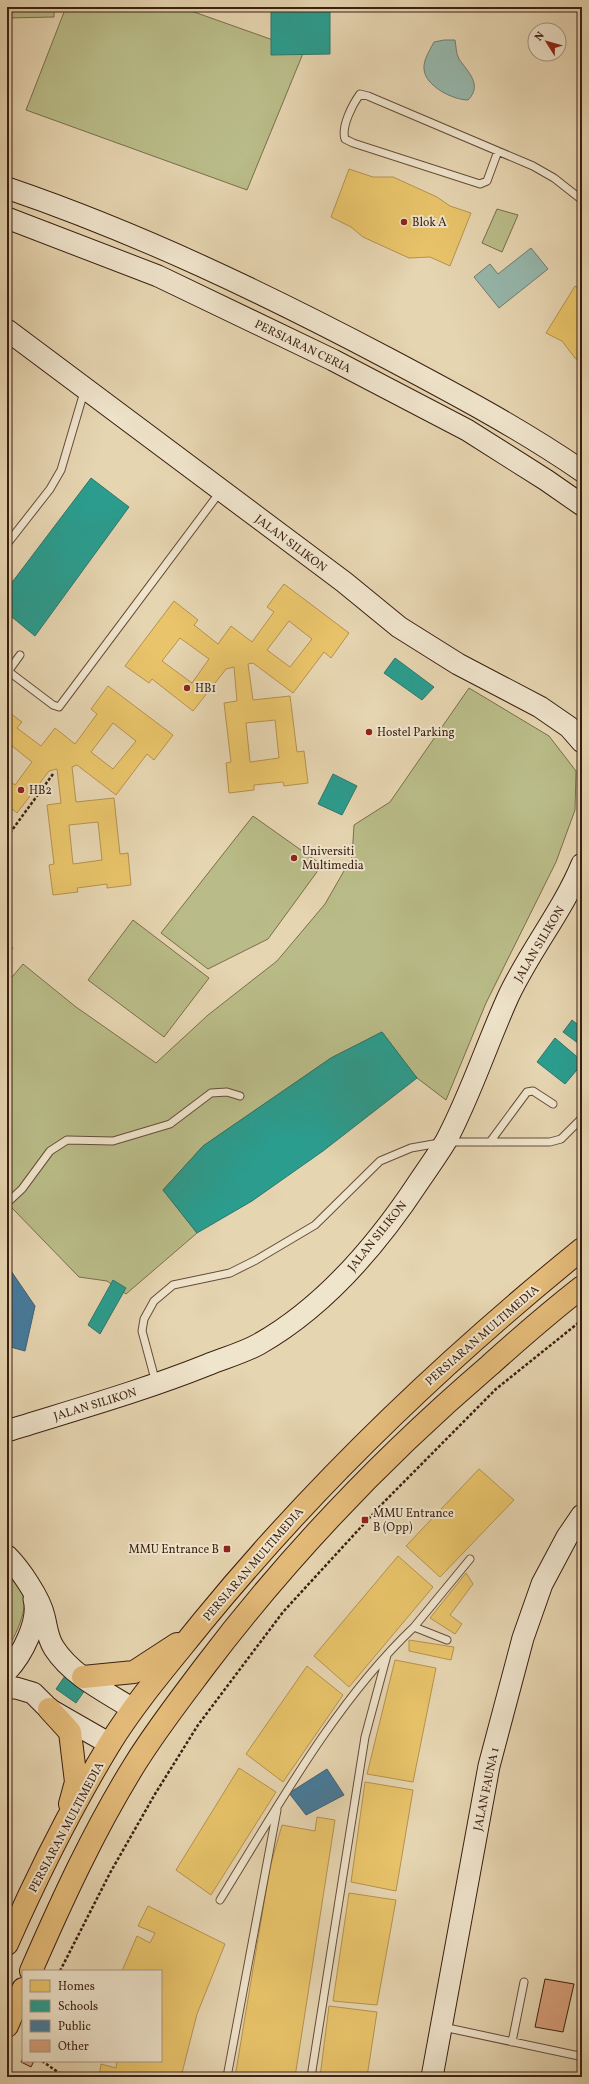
<svg xmlns="http://www.w3.org/2000/svg" width="589" height="2084" font-family="Vollkorn,serif">
<style>
.green{fill:#b9bc88;stroke:#7a6e4c}
.water{fill:#96b8ad;stroke:#727b6f}
.homes{fill:#e9c46a;stroke:#b5924f;fill-rule:evenodd}
.schools{fill:#2a9d8f;stroke:#2f7769}
.public{fill:#457b9d;stroke:#425f73}
.building{fill:#d9a17c;stroke:#3b1f11}
.lines{fill:none;stroke-linecap:round;stroke-linejoin:round}
.lane-casing{stroke:#664c39;stroke-width:9}
.secondary-casing{stroke:#3b1f11;stroke-width:23}
.primary-casing{stroke:#3b1f11;stroke-width:24}
.path{stroke:#3b1f11;stroke-width:2.5;stroke-dasharray:3 2;stroke-linecap:butt}
.lane{stroke:#efe4cc;stroke-width:7}
.secondary{stroke:#efe4cc;stroke-width:21}
.primary{stroke:#e3ba78;stroke-width:22}
.poi-dot{fill:#8f2418;stroke:#efe4cc;stroke-width:1.5}
.labels{text-anchor:middle;stroke-width:4;stroke-linejoin:round;paint-order:stroke}
.poi-label{font-size:12px;fill:#3b1f11;stroke:#efe4cc;text-anchor:start}
.street-label{font-size:12px;fill:#3b1f11;stroke:#efe4cc}
</style>
<rect width="100%" height="100%" fill="#e6d5b1"/>
<filter id="stains"><feTurbulence type="fractalNoise" baseFrequency=".005" numOctaves="4"/><feColorMatrix values="0 0 0 0 .2 0 0 0 0 .09 0 0 0 0 .02 0 0 0 .5 -.17"/></filter>
<radialGradient id="worn" r=".72"><stop offset=".6" stop-color="#630" stop-opacity="0"/><stop offset="1" stop-color="#630" stop-opacity=".3"/></radialGradient>
<path class="green" d="M7 7H54V17L7 18Z
M66 7H180L304 51 247 190 26 110Z
M497 209 518 215 502 252 482 243Z
M469 688 549 736 576 771 575 810 556 862 486 1003 446 1100 417 1078 382 1032 331 1058 203 1146 163 1190 197 1233 126 1294 107 1281 79 1277 12 1208 7 1195V983L23 964 76 1007 156 1063 208 1015 277 961 325 904 352 857 354 825 390 802Z
M253 816 322 865 268 939 208 969 161 933Z
M133 920 209 978 164 1037 88 980Z
M7 1569C12 1577 19 1585 23 1593 29 1608 15 1637 7 1649Z"/>
<path class="water" d="M444 40H455C456 45 456 54 459 59 468 72 483 85 468 100 453 100 425 86 424 69 423 60 430 50 434 42Z
M531 248 548 269 499 308 474 277 490 264 498 274Z"/>
<path class="homes" d="M349 169 373 177H393L437 197 450 206 471 213 450 266 430 257 409 258 363 237 351 227 331 217Z
M575 286 582 290V363L575 358 562 341 546 333Z
M284 584 349 633 331 658 324 652 293 693 253 663 248 664 253 700 290 696 297 752 304 751 308 783 284 786 283 782 254 785V790L229 793 226 763 231 762 224 703 237 701 234 667 226 669 193 711 152 679 149 683 125 666 174 601 198 620 194 625 218 644 231 626 252 642 274 612 267 607ZM289 621 312 639 290 667 267 650ZM180 638 209 659 192 683 162 661ZM275 720 279 758 250 762 246 723Z
M108 686 173 735 154 760 147 754 116 795 77 765 72 767 76 802 114 798 120 854 128 853 131 885 107 888V884L77 888 78 892 53 895 49 865 54 864 47 805 61 803 57 769 49 771 17 813 7 805V779L15 785 32 762 7 742V711L22 722 17 728 41 746 55 728 75 744 97 714 91 709ZM113 723 136 741 113 769 91 752ZM98 822 102 860 73 864 69 825Z
M7 944 13 948 7 956Z
M479 1469 514 1500 440 1577 406 1546Z
M398 1556 433 1587 349 1687 314 1656Z
M466 1573 473 1584 450 1615 462 1624 455 1634 430 1618Z
M409 1640 454 1647 451 1660 409 1651Z
M395 1660 436 1668 413 1782 367 1774Z
M307 1666 343 1695 283 1782 246 1754Z
M239 1768 276 1792 211 1895 176 1870Z
M365 1782 413 1790 396 1891 351 1882Z
M317 1817 335 1820 295 2077H235L270 1867 282 1825 315 1831Z
M349 1893 396 1900 377 2005 333 2001Z
M148 1906 225 1944 197 2014 181 2077H99L101 2064 116 2068 117 2061H161V1971H122L137 1936 150 1943 155 1933 138 1926Z
M329 2006 377 2012 367 2077H320Z"/>
<path class="schools" d="M236 7H266V9H236Z
M271 7H330V54L271 55Z
M91 478 129 507 35 636 7 613V589Z
M395 658 434 687 422 700 384 673Z
M333 774 357 786 342 815 318 804Z
M572 1020 582 1028V1046L563 1032Z
M382 1032 417 1078 323 1151 252 1201 197 1233 163 1190 203 1146 331 1058Z
M555 1038 582 1061V1064L565 1084 537 1062Z
M113 1280 126 1288 100 1334 88 1325Z
M67 1673 87 1687 76 1703 56 1689Z"/>
<path class="public" d="M7 1265 35 1306 25 1351 7 1346Z
M327 1769 344 1795 306 1815 289 1793Z"/>
<path class="building" d="M545 1979 574 1984 563 2032 535 2027Z
M23 2058V2061H34L31 2067 21 2062Z"/>
<g class="lines">
<defs>
<path id="lane" d="M498 151 487 181 480 184 353 143 345 139C341 127 352 105 360 94L368 96 533 166 554 178 582 200
M7 544 50 489 61 470 84 392
M8 671 53 705 59 707 220 492
M7 673 20 655
M490 1142 527 1092 533 1091 553 1104
M7 1203 22 1189 50 1151 67 1140 113 1141 170 1124 211 1093 227 1092 240 1096
M156 1383 142 1331 144 1319 154 1301 173 1285 230 1273 256 1260 315 1225 380 1161 411 1148 445 1142H550L561 1139 582 1118
M414 1627 470 1559
M220 1900C277 1808 335 1702 414 1627L447 1640
M443 2027 579 2056 582 2055
M512 2042 524 1982
M227 2077 277 1810
M311 2077 365 1737 387 1655"/>
<path id="secondary" d="M7 188C139 233 266 294 389 359 455 394 521 429 582 471
M7 218 158 276 333 360 467 430 546 480 582 505
M7 330 344 582 399 627 458 664 540 707 569 727 582 742
M7 1431C74 1410 142 1391 207 1365 224 1358 243 1353 259 1344 326 1306 378 1244 420 1180 429 1167 438 1154 446 1141 471 1094 487 1043 509 995 531 949 563 910 582 864
M7 1556C20 1569 40 1598 44 1616 47 1627 47 1637 54 1648 72 1676 106 1692 133 1709
M7 1671C22 1655 40 1621 34 1599
M7 1688H16L33 1693 49 1709 110 1744
M432 2077 489 1766 523 1638 542 1584 567 1537 582 1515"/>
<path id="primary" d="M83 1677 134 1672 177 1644
M49 1709 70 1732 76 1782 70 1804
M7 1944C37 1876 71 1808 109 1745 136 1701 171 1661 203 1621 316 1483 444 1361 582 1249
M31 1971C62 1900 94 1830 135 1764 156 1730 181 1698 205 1666 289 1555 385 1455 490 1365 520 1338 550 1312 582 1287
M7 2026 23 1989"/>
</defs>
<use href="#lane" class="lane-casing"/>
<use href="#secondary" class="secondary-casing"/>
<use href="#primary" class="primary-casing"/>
<path class="path" d="M7 837 53 774
M60 1971 110 1873 155 1794 198 1725 283 1612 384 1502 496 1389 582 1320
M42 2061 65 2077"/>
<use href="#lane" class="lane"/>
<use href="#secondary" class="secondary"/>
<use href="#primary" class="primary"/>
</g>
<g class="poi-dot">
<circle cx="404" cy="222" r="4"/>
<circle cx="187" cy="688" r="4"/>
<circle cx="369" cy="732" r="4"/>
<circle cx="21" cy="790" r="4"/>
<circle cx="294" cy="858" r="4"/>
<rect x="361" y="1516" width="8" height="8" rx="2"/>
<rect x="223" y="1545" width="8" height="8" rx="2"/>
</g>
<g class="labels">
<g class="poi-label">
<text x="412" y="226">Blok A</text>
<text x="195" y="692">HB1</text>
<text x="377" y="736">Hostel Parking</text>
<text x="29" y="794">HB2</text>
<text x="302" y="855">Universiti<tspan x="302" dy="14">Multimedia</tspan></text>
<text x="373" y="1517">MMU Entrance<tspan x="373" dy="14">B (Opp)</tspan></text>
<text x="219" y="1553" text-anchor="end">MMU Entrance B</text>
</g>
<g class="street-label">
<text transform="translate(303 346) rotate(26)" y="4">PERSIARAN CERIA</text>
<text transform="translate(291 543) rotate(37)" y="4">JALAN SILIKON</text>
<text transform="translate(539 944) rotate(-59)" y="4">JALAN SILIKON</text>
<text transform="translate(377 1236) rotate(-51)" y="4">JALAN SILIKON</text>
<text transform="translate(482 1335) rotate(-41)" y="4">PERSIARAN MULTIMEDIA</text>
<text transform="translate(95 1404) rotate(-17)" y="4">JALAN SILIKON</text>
<text transform="translate(253 1564) rotate(-49)" y="4">PERSIARAN MULTIMEDIA</text>
<text transform="translate(486 1789) rotate(-78)" y="4">JALAN FAUNA 1</text>
<text transform="translate(66 1827) rotate(-62)" y="4">PERSIARAN MULTIMEDIA</text>
</g>
</g>
<rect width="589" height="2084" fill="none" stroke="#e6d5b1" stroke-width="24"/>
<rect x="8" y="8" width="573" height="2068" fill="none" stroke="#3b1f11" stroke-width="2"/>
<rect x="12" y="12" width="565" height="2060" fill="none" stroke="#3b1f11"/>
<rect x="22" y="1970" width="140" height="92" fill="#efe4cc" stroke="#a79581"/>
<rect x="30" y="1980" width="20" height="12" fill="#e9c46a" stroke="#a79581"/>
<text x="58" y="1990" font-size="12" fill="#3b1f11">Homes</text>
<rect x="30" y="2000" width="20" height="12" fill="#2a9d8f" stroke="#a79581"/>
<text x="58" y="2010" font-size="12" fill="#3b1f11">Schools</text>
<rect x="30" y="2020" width="20" height="12" fill="#457b9d" stroke="#a79581"/>
<text x="58" y="2030" font-size="12" fill="#3b1f11">Public</text>
<rect x="30" y="2040" width="20" height="12" fill="#d9a17c" stroke="#a79581"/>
<text x="58" y="2050" font-size="12" fill="#3b1f11">Other</text>
<g transform="translate(547 42) rotate(307)"><circle r="19" fill="#efe4cc" stroke="#a79581"/>
<path d="M0-3L7 15L0 10L-7 15Z" fill="#8f2418"/>
<text y="-6" font-size="11" font-weight="bold" text-anchor="middle" fill="#3b1f11">N</text>
</g>
<rect width="100%" height="100%" filter="url(#stains)"/>
<rect width="100%" height="100%" fill="url(#worn)"/>
</svg>
